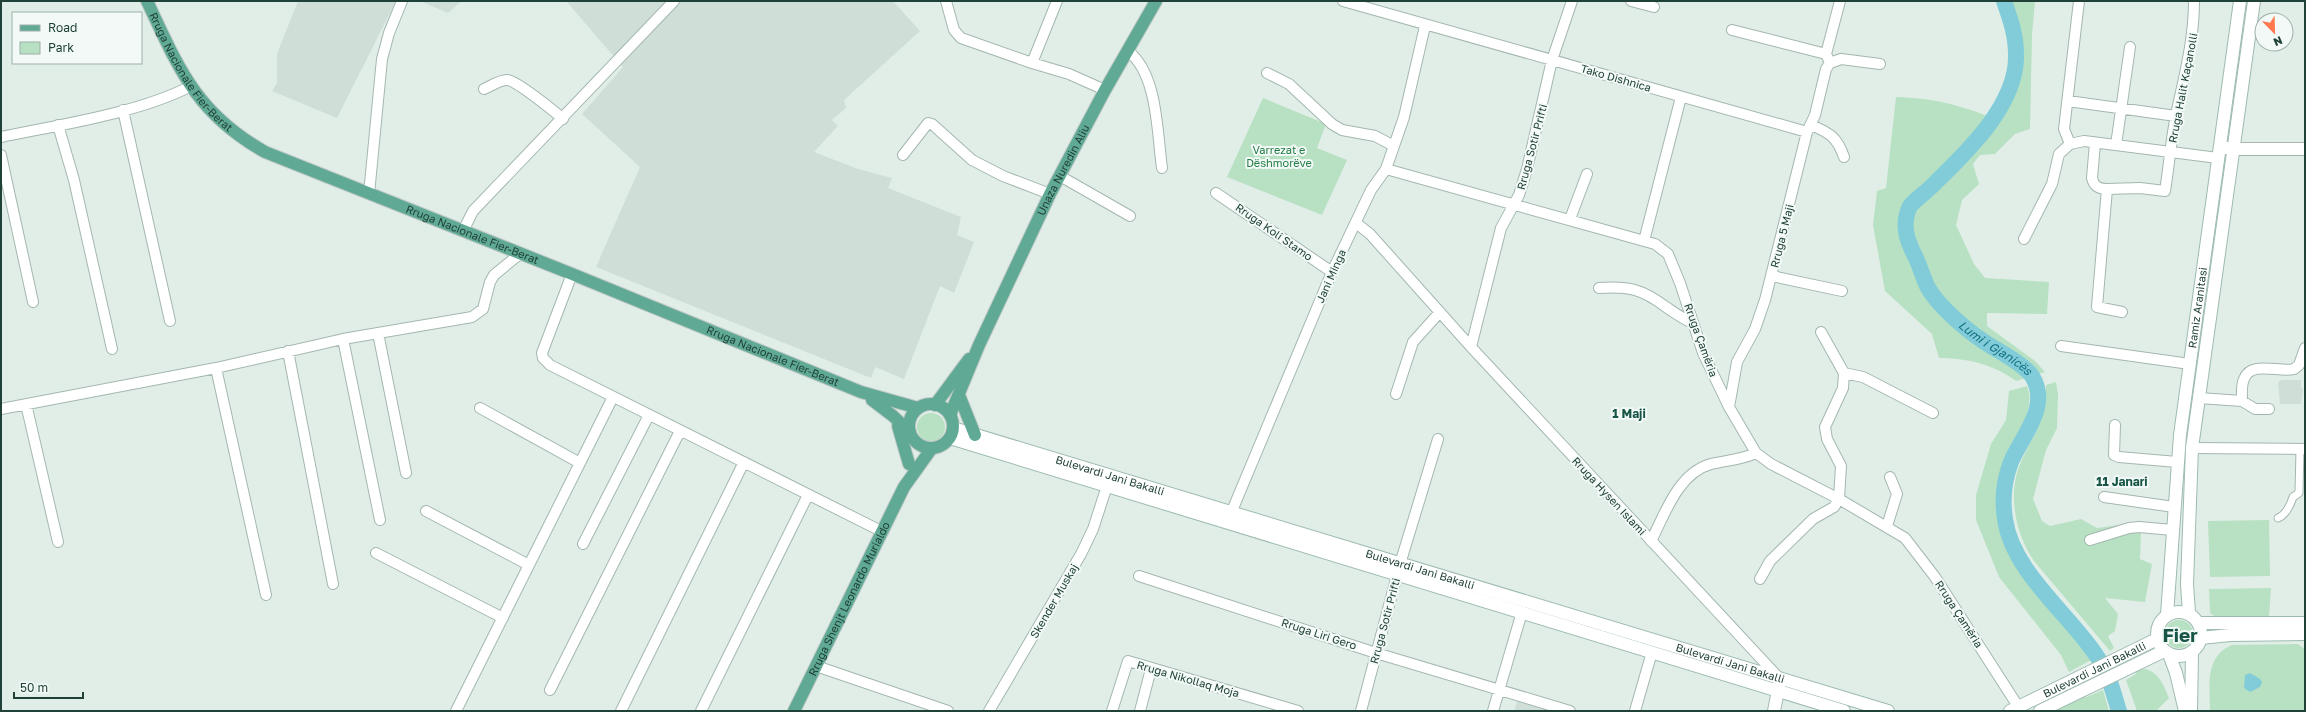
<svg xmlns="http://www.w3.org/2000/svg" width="2306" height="712" font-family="'Golos Text',sans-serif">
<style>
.built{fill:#cfded7}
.green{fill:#b7e1c2}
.water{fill:#82ccd9}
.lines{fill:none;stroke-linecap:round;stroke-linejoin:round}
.river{stroke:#82ccd9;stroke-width:16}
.pedestrian-casing{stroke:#a3b7af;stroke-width:9}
.minor-casing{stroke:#a3b7af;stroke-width:12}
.tertiary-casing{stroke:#a3b7af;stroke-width:14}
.secondary-casing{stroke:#9ebbb0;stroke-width:14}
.primary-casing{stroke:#c0cac7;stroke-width:14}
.pedestrian{stroke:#fff;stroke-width:7}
.minor{stroke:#fff;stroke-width:10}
.tertiary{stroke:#fff;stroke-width:12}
.secondary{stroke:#fff;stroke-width:12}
.primary{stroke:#60a995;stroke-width:12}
.labels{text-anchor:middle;stroke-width:4;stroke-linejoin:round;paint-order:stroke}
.street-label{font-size:11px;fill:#1f4137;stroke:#f2f9f6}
.park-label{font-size:11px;fill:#247d46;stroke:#f2f9f6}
.water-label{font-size:12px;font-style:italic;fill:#117284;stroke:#f2f9f6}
.neighbourhood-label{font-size:12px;font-weight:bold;fill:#185546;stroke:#f2f9f6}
.town-label{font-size:19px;font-weight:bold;fill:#185546;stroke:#f2f9f6}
</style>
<rect width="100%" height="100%" fill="#e1eee8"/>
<path class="built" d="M298 1H396L337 118 272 91 277 83V54Z
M420 1H462L448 13Z
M566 1H893L920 31 844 100 846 108 832 120 838 126 814 152 858 169 892 178 888 188 961 217 957 235 974 242 954 293 940 286 904 379 875 367 871 378 596 267 640 167 582 114 623 67Z
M2282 380H2301V388L2303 389 2301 404H2280L2278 382Z
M1518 699 1557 711H1514Z"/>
<path class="green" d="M2005 1H2035L2032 35 2030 129 2015 134 1995 154 1980 155 1973 164 1979 184 1962 200 1956 225 1974 264 1985 278 2049 282 2047 314 1987 313V326L2035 361 2045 372 2016 381C1993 364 1966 358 1939 358L1932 334 1885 291 1873 225 1877 191 1886 188 1896 97C1934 98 1960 105 1995 119 2021 79 2021 45 2005 1Z
M1263 98 1326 124 1317 148 1347 160 1322 215 1227 177Z
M2056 382 2058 395 2057 428 2046 450 2033 499 2042 521 2050 526 2081 519 2097 528 2134 523 2141 532 2140 559 2152 564 2145 602 2105 598 2118 614 2115 631 2108 636 2114 648 2110 651 2034 561C2015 533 2007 493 2021 462 2036 429 2046 423 2046 385Z
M2027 386C2036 409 2018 430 2009 451 1998 476 1993 508 2002 534 2017 581 2061 615 2089 654L2091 660 2069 672 2061 655 1999 577 1976 520V495L1991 444 2006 420 2009 391Z
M917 427a14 14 0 1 1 28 0a14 14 0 1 1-28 0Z
M2269 520 2270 576 2210 577 2208 521Z
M2271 588 2269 616H2214L2210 613 2209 589Z
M2165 634a14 14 0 1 1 28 0a14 14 0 1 1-28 0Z
M2298 644 2305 649V711H2210C2210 686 2204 657 2232 645Z
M2145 669C2159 672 2164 686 2169 698L2156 711H2137L2126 680 2136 674 2135 671Z
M2103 690 2109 711H2046L2076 697H2087Z"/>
<path class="water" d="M2250 673 2260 679 2262 682 2260 687 2250 692 2244 688 2245 675Z"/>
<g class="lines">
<path class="river" id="s1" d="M2004 1C2010 18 2016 35 2016 54 2018 103 1969 150 1936 182 1928 191 1918 197 1910 206 1901 225 1907 241 1916 258 1920 267 1923 277 1927 286 1937 305 1965 329 1983 341 1996 350 2023 363 2032 376 2051 406 2022 436 2011 462 2004 480 2002 500 2005 519 2012 571 2068 613 2096 655 2108 672 2113 691 2119 711"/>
<defs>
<path id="pedestrian" d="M2278 518C2286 515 2290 506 2293 497L2299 493 2300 449"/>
<path id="minor" d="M946 1 954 30 961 38 1032 63 1069 74 1105 90
M1343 1 1807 132
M1631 1 1654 7
M1732 30 1826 54
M1128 51C1158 74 1157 133 1162 168
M1032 63 1057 1
M1830 63 1841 59 1880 64
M1267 73 1289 84 1332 124 1342 130 1375 136 1394 146
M484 89C491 86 499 80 507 80 516 80 555 112 563 119
M2068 101 2176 116
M123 110 170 321
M58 125 74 180 112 349
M1811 125C1830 133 1837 137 1844 157
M1 137C59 125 139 113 191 86
M2095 143 2092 178C2094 187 2099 189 2107 189
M2070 144 2084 141 2218 158
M2116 145 2130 47
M1 155 33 302
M903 155 928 123 932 124 972 160 1003 176 1050 194
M1386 169 1655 244 1668 254 1680 283 1703 353 1729 407 1756 453 1771 464 1839 499 1905 538 1935 577 2021 711
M1060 176 1130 216
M1216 193 1332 272
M369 194 382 59 389 33 402 1
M1570 219 1587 174
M1356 223 1370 234 1471 347 1780 679
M463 231 473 211 674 1
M2024 239 2052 184 2059 154 2070 144 2064 129 2079 1
M1644 241 1681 97
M572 274 542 353 543 358 550 365 883 532
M1772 276 1842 291
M1599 288C1629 286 1642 289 1666 307 1675 313 1683 319 1693 323
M2122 312 2097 307 2107 189 2140 188 2165 191C2169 166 2171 140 2176 115 2184 77 2194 41 2194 1
M1821 332 1844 373
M378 333 406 473
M343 339 380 520
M2061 346 2190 364
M1471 347 1501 228 1519 195 1527 169 1552 60 1572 1
M288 351 333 584
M216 368 266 595
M1396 394 1413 342 1440 312
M2199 398 2242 401 2255 409H2269
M2242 401C2242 395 2241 385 2244 379 2251 360 2280 373 2294 369L2299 365 2305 348
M26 404 58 542
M1729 407 1737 362 1755 329 1765 300 1807 132 1815 115 1826 69 1830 63 1826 54 1840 1
M480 408 580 463
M1 409 216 368 343 339 472 317 483 309 490 282 494 275 521 253
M2115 425 2114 455 2119 457 2177 462
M2192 448 2305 449
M2104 497 2174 507
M426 511 529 565
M1229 518 1332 272 1371 190 1386 169 1404 117 1425 26
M1887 526 1897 494 1890 477
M2090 540 2129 528 2139 527 2173 530
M1651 541C1665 514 1678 473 1711 464 1727 460 1741 460 1756 453
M583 544 649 415
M376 553 503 618
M1139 576 1376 653 1570 711
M1760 579 1770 561 1813 519 1834 507 1839 499 1841 466 1827 439 1825 427 1843 388 1844 373 1863 377 1933 413
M816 666 948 711
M550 690 680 431
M456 711 613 397
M621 711 744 462
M701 711 808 495
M989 711 1081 554 1093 529 1107 486
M1112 711 1128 661 1298 711
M1140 711 1151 669
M1361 711 1400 564 1438 439
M1493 711 1522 612
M1635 711 1652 652"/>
<path id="tertiary" d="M2220 147 2233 149H2305
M1774 711 1780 680"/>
<g id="secondary">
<path id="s2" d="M953 428 1888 711"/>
<path d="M950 438 1844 711"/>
<circle cx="2179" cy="634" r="22"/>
<path d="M2189 613 2187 584 2192 448 2254 1"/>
<path id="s3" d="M2167 615 2180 435 2240 1"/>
<path d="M2199 623H2305"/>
<path d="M2201 638 2230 635 2305 634"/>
<path d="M2169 654 2176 673 2185 711"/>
<path id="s4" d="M2010 711 2157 639"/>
<path d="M2040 711 2164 651"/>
<path d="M2191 711 2192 653"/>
</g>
<g id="primary">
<path id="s5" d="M147 1C179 69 196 113 265 152L572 274 861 392 918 408"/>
<path d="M959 395 975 435"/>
<path d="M872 400 893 416 910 432"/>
<circle cx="931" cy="426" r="22"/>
<path d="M935 405 969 359"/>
<path id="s6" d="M950 415 979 345 1050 194 1105 90 1156 1"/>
<path d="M898 426 909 464"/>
<path id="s7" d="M794 711 904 487 932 448"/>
</g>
</defs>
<use href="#pedestrian" class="pedestrian-casing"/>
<use href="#minor" class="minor-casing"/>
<use href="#tertiary" class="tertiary-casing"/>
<use href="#secondary" class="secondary-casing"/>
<use href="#primary" class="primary-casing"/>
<use href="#pedestrian" class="pedestrian"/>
<use href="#minor" class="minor"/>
<use href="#tertiary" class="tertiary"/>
<use href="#secondary" class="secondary"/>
<use href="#primary" class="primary"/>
</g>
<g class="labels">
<g class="street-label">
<text dy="4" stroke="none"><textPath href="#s5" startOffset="84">Rruga Nacionale Fier-Berat</textPath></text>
<text transform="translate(1616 78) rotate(16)" y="4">Tako Dishnica</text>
<text transform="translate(2183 88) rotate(-79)" y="4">Rruga Halit Kaçanolli</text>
<text transform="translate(1532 147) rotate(-75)" y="4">Rruga Sotir Prifti</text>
<text dy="4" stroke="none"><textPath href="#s6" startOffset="270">Unaza Nuredin Aliu</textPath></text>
<text transform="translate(1274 232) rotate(35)" y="4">Rruga Koli Stamo</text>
<text dy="4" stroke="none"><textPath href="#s5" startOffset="419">Rruga Nacionale Fier-Berat</textPath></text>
<text transform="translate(1782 236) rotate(-76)" y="4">Rruga 5 Maji</text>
<text transform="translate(1331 276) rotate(-66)" y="4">Jani Minga</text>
<text dy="4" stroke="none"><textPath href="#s3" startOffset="309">Ramiz Aranitasi</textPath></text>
<text transform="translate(1701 340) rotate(70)" y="4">Rruga Çamëria</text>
<text dy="4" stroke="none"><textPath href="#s5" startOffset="743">Rruga Nacionale Fier-Berat</textPath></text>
<text dy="4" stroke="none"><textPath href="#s2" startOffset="164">Bulevardi Jani Bakalli</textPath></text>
<text transform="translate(1609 496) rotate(47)" y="4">Rruga Hysen Islami</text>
<text dy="4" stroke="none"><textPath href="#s2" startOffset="488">Bulevardi Jani Bakalli</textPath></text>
<text dy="4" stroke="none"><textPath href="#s7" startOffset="125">Rruga Shenjt Leonardo Murialdo</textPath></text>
<text transform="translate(1054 601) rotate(-60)" y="4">Skender Muskaj</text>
<text transform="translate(1959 614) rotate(57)" y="4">Rruga Çamëria</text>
<text transform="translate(1385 621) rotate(-75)" y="4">Rruga Sotir Prifti</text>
<text transform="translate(1319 634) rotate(18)" y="4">Rruga Liri Gero</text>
<text dy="4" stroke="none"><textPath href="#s2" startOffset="812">Bulevardi Jani Bakalli</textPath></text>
<text dy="4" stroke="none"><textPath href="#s4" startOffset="94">Bulevardi Jani Bakalli</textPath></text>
<text transform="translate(1188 679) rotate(16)" y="4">Rruga Nikollaq Moja</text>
</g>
<g class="park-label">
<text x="1279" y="154">Varrezat e<tspan x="1279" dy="13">Dëshmorëve</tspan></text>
</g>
<g class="water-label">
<text dy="4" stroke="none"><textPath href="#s1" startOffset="423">Lumi i Gjanicës</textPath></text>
</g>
<g class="neighbourhood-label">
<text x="1629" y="418">1 Maji</text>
<text x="2122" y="486">11 Janari</text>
</g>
<g class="town-label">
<text x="2180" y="642">Fier</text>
</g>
</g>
<rect width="2306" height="712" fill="none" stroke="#1f4137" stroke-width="4"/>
<rect x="12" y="12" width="130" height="52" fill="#f2f9f6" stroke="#9eafaa"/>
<rect x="20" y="25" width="20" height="6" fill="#60a995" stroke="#9eafaa"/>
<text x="48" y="32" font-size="12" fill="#1f4137">Road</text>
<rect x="20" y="42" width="20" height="12" fill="#b7e1c2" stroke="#9eafaa"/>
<text x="48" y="52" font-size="12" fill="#1f4137">Park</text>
<g transform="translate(2274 32) rotate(157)"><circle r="19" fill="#f2f9f6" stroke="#9eafaa"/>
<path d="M0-3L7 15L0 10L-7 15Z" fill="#ff784e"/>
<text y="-6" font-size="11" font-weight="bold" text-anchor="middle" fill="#1f4137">N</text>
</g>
<path d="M14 692v6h69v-6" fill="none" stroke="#1f4137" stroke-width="2"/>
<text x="20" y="692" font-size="12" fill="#1f4137" stroke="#f2f9f6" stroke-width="3" paint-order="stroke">50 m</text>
</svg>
